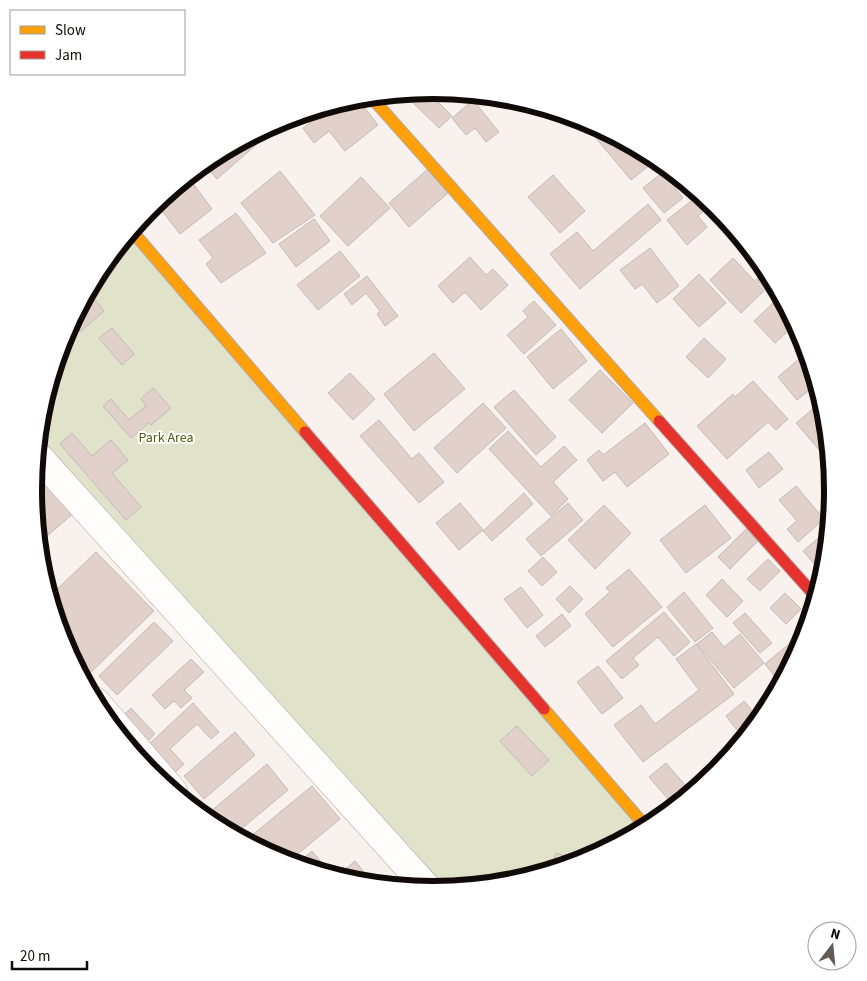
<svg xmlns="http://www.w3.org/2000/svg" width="867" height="981" font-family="'Source Sans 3',sans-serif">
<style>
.green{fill:#e0e2c9}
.building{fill:#e2d1cb;stroke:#c1bbb8}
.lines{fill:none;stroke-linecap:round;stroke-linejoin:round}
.street-casing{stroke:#b0a9a6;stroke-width:29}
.slow-casing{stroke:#b0a9a6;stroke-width:13}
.jam-casing{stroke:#b0a9a6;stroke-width:13}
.street{stroke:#fefdfc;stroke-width:28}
.slow{stroke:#ff9f0a;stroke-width:11}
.jam{stroke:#e5322d;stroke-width:11}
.labels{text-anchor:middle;stroke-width:4;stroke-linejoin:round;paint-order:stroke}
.park-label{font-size:14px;fill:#525d14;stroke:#fff}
.rim{fill:none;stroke:#100a08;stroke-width:6}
</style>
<rect width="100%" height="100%" fill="#f9f1ee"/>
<path class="green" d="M132 231 647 828 586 860 511 883 433 890 37 453 41 412 64 337 101 268Z"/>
<path class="building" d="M427 91 452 116 439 128 405 95 406 93Z
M357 98 378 125 345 151 329 131 314 143 303 128 332 105Z
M473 100 499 132 486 142 475 128 466 135 452 118Z
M596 126 638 149 651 164 631 180 590 131Z
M251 137 257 144 217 179 204 164 212 158Z
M428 169 448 193 409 227 389 203Z
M280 171 315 215 273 243 241 203Z
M663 172 683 198 664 213 643 188Z
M553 175 585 211 560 233 528 197Z
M361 177 390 208 348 246 320 216Z
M192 182 212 209 180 234 156 203 181 183 184 188Z
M700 194 712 204 698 216 707 227 687 245 667 220Z
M648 204 661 220 580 289 550 254 577 232 593 251Z
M236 213 266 253 221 283 206 264 213 258 199 240Z
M314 219 330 241 296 267 279 244Z
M650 248 679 286 657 303 642 284 635 289 620 270Z
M340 251 360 276 318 310 297 285Z
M470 257 486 275 493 269 508 285 481 310 465 292 453 303 438 286Z
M733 258 764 291 741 313 710 280Z
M767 270 792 318 756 280Z
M699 274 726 303 699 327 673 299Z
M367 276 398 316 385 326 377 314 380 311 366 293 352 305 344 294Z
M89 293 104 311 80 332 72 323Z
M534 301 556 325 524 354 507 335 528 317 523 311Z
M774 302 795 325 775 343 754 321Z
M112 328 134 354 122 365 99 338Z
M561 329 587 361 553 389 527 357Z
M704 338 726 359 708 378 686 357Z
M807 352 817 384 797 400 778 377Z
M434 353 465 389 414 431 384 394Z
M600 370 633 403 602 433 569 400Z
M350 373 375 399 353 420 328 393Z
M753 381 788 419 776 430 768 422 727 459 697 426 733 394 735 397Z
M153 388 171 408 151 425 149 423 131 438 103 406 111 399 129 420 146 406 141 399Z
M514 390 556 437 536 455 494 407Z
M822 401 826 413 830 457 827 459 796 423Z
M483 403 506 428 457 473 434 448Z
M379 420 412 459 419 453 444 482 419 503 360 436Z
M645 423 669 454 627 487 615 472 603 481 587 460 599 450 603 455Z
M508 431 541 467 564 446 577 460 553 482 568 499 551 516 489 449Z
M72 433 92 456 111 440 128 460 112 473 141 507 126 520 60 444Z
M769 452 783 469 759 488 746 470Z
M44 476 75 512 47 536 37 525 34 491V484Z
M796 486 824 519 798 542 787 529 797 521 779 500Z
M524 493 533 504 492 541 483 531Z
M460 503 483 530 459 550 436 523Z
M568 503 583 520 541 556 526 539Z
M604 505 631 533 595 569 568 540Z
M705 505 731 538 686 573 660 540Z
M747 528 759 540 730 569 718 557Z
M830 528 826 561 818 568 803 551Z
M96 552 154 611 88 675 73 660 64 643 50 596Z
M543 557 557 572 542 586 528 571Z
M768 559 780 571 760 591 747 579Z
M629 569 662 607 613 647 585 614 610 592 606 588Z
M722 579 743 601 727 617 706 595Z
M570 586 583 599 569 613 556 599Z
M521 587 543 615 527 628 504 599Z
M684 592 713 628 695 642 667 607Z
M785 593 801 609 786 624 770 608Z
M664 612 690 642 674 656 658 637 633 658 639 665 622 679 606 661Z
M745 613 772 643 760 653 733 623Z
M562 614 571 626 545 647 536 636Z
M154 622 173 641 117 695 99 676Z
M807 629 803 644 783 680 780 683 765 664Z
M712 632 724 647 740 634 764 663 734 688 697 644Z
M696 644 734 694 643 762 614 725 641 705 655 724 699 690 676 659Z
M191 659 204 672 184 690 192 698 181 708 174 701 165 709 152 695Z
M598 666 623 698 602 714 577 682Z
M744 701 760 720 744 739 726 716Z
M193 703 219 732 211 739 197 724 170 749 184 764 170 777 144 749Z
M131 708 155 734 140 748 116 722Z
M517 726 549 760 532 776 500 741Z
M235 732 255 755 204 799 184 776Z
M666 763 692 793 675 807 649 777Z
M267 764 288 790 234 835 225 830 210 812Z
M312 786 340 819 288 862 280 860 245 841Z
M312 851 331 874 330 875 296 865Z
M556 853 581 861 550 871Z
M355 861 374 884 355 883 336 877Z"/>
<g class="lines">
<defs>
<path id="street" d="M37 455 429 890
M95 701 173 791"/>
<path id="slow" d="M371 97 659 421
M132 231 305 432
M544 709 647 828"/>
<path id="jam" d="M659 421 817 598
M305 432 544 709"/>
</defs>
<use href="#street" class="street-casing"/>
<use href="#slow" class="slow-casing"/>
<use href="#jam" class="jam-casing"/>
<use href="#street" class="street"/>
<use href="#slow" class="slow"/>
<use href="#jam" class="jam"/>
</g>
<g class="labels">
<g class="park-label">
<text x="166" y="442">Park Area</text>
</g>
</g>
<path d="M0 0H867V981H0ZM42 490a391 391 0 1 1 782 0a391 391 0 1 1-782 0Z" fill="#fff" fill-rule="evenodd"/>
<path class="rim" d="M42 490a391 391 0 1 1 782 0a391 391 0 1 1-782 0Z"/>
<rect x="10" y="10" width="175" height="65" fill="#ffffff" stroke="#9f9d9c"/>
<rect x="20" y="26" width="25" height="8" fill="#ff9f0a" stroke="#9f9d9c"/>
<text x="55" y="35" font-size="15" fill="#100a08">Slow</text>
<rect x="20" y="51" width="25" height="8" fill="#e5322d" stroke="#9f9d9c"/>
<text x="55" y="60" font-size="15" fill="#100a08">Jam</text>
<g transform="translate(832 946) rotate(16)"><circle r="24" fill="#ffffff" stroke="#9f9d9c"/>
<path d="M0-4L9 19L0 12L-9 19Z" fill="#625b58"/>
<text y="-8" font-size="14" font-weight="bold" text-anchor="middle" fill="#100a08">N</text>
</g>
<path d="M12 961v8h75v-8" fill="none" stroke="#100a08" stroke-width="2.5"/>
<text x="20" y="961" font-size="15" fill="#100a08" stroke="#ffffff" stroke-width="4" paint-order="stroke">20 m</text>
</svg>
